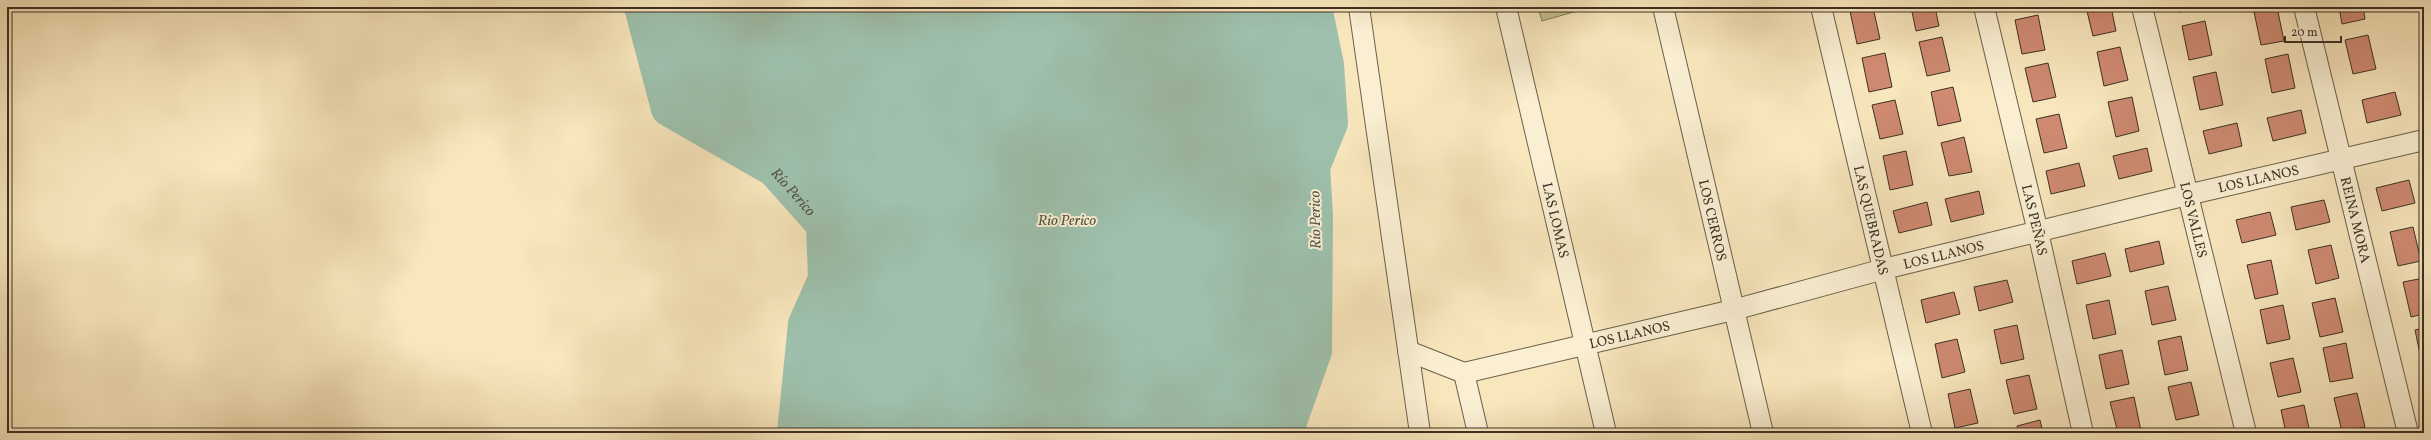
<svg xmlns="http://www.w3.org/2000/svg" width="2431" height="440" font-family="Vollkorn,serif">
<style>
.green{fill:#c5c38b;stroke:#807a58}
.water{fill:#9ec0ac;stroke:#778676}
.lines{fill:none;stroke-linecap:round;stroke-linejoin:round}
.shore{stroke:#6d7868;stroke-width:1}
.river{stroke:#9ec0ac;stroke-width:34}
.building{fill:#cf8a71;stroke:#3c3024}
.street-casing{stroke:#6b5e4a;stroke-width:22}
.street{stroke:#faefd3;stroke-width:20}
.labels{text-anchor:middle;stroke-width:4;stroke-linejoin:round;paint-order:stroke}
.street-label{font-size:14px;fill:#3c3024;stroke:#faefd3}
.water-label{font-size:15px;font-style:italic;fill:#545446;stroke:#faefd3}
</style>
<rect width="100%" height="100%" fill="#f8e6bc"/>
<filter id="stains"><feTurbulence type="fractalNoise" baseFrequency=".005" numOctaves="4"/><feColorMatrix values="0 0 0 0 .2 0 0 0 0 .09 0 0 0 0 .02 0 0 0 .5 -.17"/></filter>
<radialGradient id="worn" r=".72"><stop offset=".6" stop-color="#630" stop-opacity="0"/><stop offset="1" stop-color="#630" stop-opacity=".3"/></radialGradient>
<path class="green" d="M1538 7H1591L1542 21Z"/>
<path class="water" d="M641 7H1315L1327 65 1331 123 1313 167 1316 215 1315 351 1286 433H794L805 324 825 279 823 225 774 170 668 109Z"/>
<g class="lines">
<path class="shore" d="M645 7 672 106 776 167 826 224 829 280 809 325 798 433
M650 7 676 103 779 163 831 222 834 280 814 327 803 433
M656 7 681 99 783 159 836 220 840 281 820 328 809 433
M1271 433 1300 348 1301 215 1298 166 1316 121 1312 67 1301 7
M1277 433 1306 349 1307 215 1304 166 1322 122 1318 67 1307 7
M1283 433 1311 350 1312 215 1309 166 1327 122 1323 66 1312 7"/>
<g class="river">
<path id="s1" d="M641 7 668 109 774 170 823 225 825 279 805 324 794 433"/>
<path d="M1286 433 1315 351 1316 215 1313 167 1331 123 1327 65 1315 7"/>
</g>
</g>
<path class="building" d="M1865 7H1873L1880 39 1857 44 1850 11Z
M1911 7H1935L1939 26 1916 31Z
M2086 7H2111L2116 31 2093 36Z
M2178 7H2202L2179 12Z
M2277 7 2284 41 2261 45 2254 12Z
M2339 7H2363L2365 19 2342 24Z
M2038 15 2045 50 2022 54 2015 20Z
M2205 21 2212 55 2189 60 2182 26Z
M2368 35 2376 69 2353 74 2345 40Z
M1942 37 1950 71 1927 76 1919 42Z
M2120 47 2128 80 2104 86 2097 52Z
M1885 53 1892 87 1869 92 1862 58Z
M2288 54 2295 88 2272 93 2265 59Z
M2048 63 2056 97 2033 102 2025 68Z
M2216 72 2223 105 2200 110 2193 77Z
M1953 87 1961 121 1938 126 1931 92Z
M2395 92 2401 115 2367 123 2362 100Z
M2132 97 2139 131 2116 137 2108 102Z
M1895 100 1903 134 1880 139 1872 105Z
M2301 110 2306 133 2273 141 2267 118Z
M2059 114 2067 148 2044 153 2036 119Z
M2237 123 2242 146 2209 154 2203 131Z
M1964 137 1972 172 1949 176 1941 143Z
M2147 148 2152 171 2119 179 2113 156Z
M1906 151 1913 185 1890 190 1883 156Z
M2079 163 2085 186 2051 194 2046 171Z
M2409 180 2415 203 2382 211 2376 188Z
M1979 191 1984 214 1951 222 1945 199Z
M2324 200 2330 222 2296 230 2291 207Z
M1927 202 1932 225 1899 233 1893 211Z
M2270 212 2276 235 2242 243 2236 220Z
M2413 227 2421 261 2398 266 2390 232Z
M2159 241 2164 264 2130 272 2125 249Z
M2331 245 2339 278 2316 284 2308 250Z
M2105 253 2111 276 2077 284 2072 261Z
M2271 260 2278 294 2255 299 2247 265Z
M2424 278V314L2411 317 2403 282Z
M2007 280 2013 302 1979 311 1974 287Z
M2168 286 2176 320 2152 325 2145 291Z
M1954 292 1960 314 1926 323 1921 300Z
M2335 298 2343 332 2320 337 2312 303Z
M2109 300 2116 334 2093 339 2086 305Z
M2283 305 2290 339 2267 344 2260 310Z
M2017 325 2024 359 2001 364 1994 330Z
M2424 328V363L2422 364 2415 330Z
M2181 336 2188 370 2165 375 2158 341Z
M1957 339 1965 372 1942 378 1935 344Z
M2346 343 2353 378 2330 382 2323 348Z
M2122 350 2129 384 2106 389 2099 355Z
M2293 358 2301 392 2278 397 2270 363Z
M2029 375 2037 409 2014 414 2006 380Z
M2191 382 2199 415 2176 420 2168 387Z
M1970 389 1978 423 1955 428 1948 394Z
M2357 393 2365 427 2342 432 2334 398Z
M2134 397 2141 431 2118 433 2110 402Z
M2304 405 2310 433H2286L2281 410Z
M2040 420 2043 433H2019L2017 426Z"/>
<g class="lines">
<defs>
<g id="street">
<path d="M1359 7 1420 433"/>
<path id="s2" d="M1506 7 1606 433"/>
<path id="s3" d="M1663 7 1763 433"/>
<path id="s4" d="M1821 7 1922 433"/>
<path id="s5" d="M1984 7 2038 232 2083 433"/>
<path id="s6" d="M2142 7 2246 433"/>
<path id="s7" d="M2304 7 2408 433"/>
<path d="M1408 351 1464 373"/>
<path id="s8" d="M1464 373 1733 310 1884 269 2187 195 2424 140"/>
<path d="M1464 373 1478 433"/>
</g>
</defs>
<use href="#street" class="street-casing"/>
<use href="#street" class="street"/>
</g>
<g class="labels">
<g class="street-label">
<text dy="5" stroke="none"><textPath href="#s8" startOffset="818">LOS LLANOS</textPath></text>
<text dy="5" stroke="none"><textPath href="#s2" startOffset="219">LAS LOMAS</textPath></text>
<text dy="5" stroke="none"><textPath href="#s3" startOffset="219">LOS CERROS</textPath></text>
<text dy="5" stroke="none"><textPath href="#s4" startOffset="219">LAS QUEBRADAS</textPath></text>
<text dy="5" stroke="none"><textPath href="#s5" startOffset="219">LAS PEÑAS</textPath></text>
<text dy="5" stroke="none"><textPath href="#s6" startOffset="219">LOS VALLES</textPath></text>
<text dy="5" stroke="none"><textPath href="#s7" startOffset="219">REINA MORA</textPath></text>
<text dy="5" stroke="none"><textPath href="#s8" startOffset="494">LOS LLANOS</textPath></text>
<text dy="5" stroke="none"><textPath href="#s8" startOffset="170">LOS LLANOS</textPath></text>
</g>
<g class="water-label">
<text dy="5" stroke="none"><textPath href="#s1" startOffset="257">Río Perico</textPath></text>
<text x="1067" y="225">Rio Perico</text>
<text transform="translate(1315 220) rotate(-91)" y="5">Río Perico</text>
</g>
</g>
<rect width="2431" height="440" fill="none" stroke="#f8e6bc" stroke-width="24"/>
<rect x="8" y="8" width="2415" height="424" fill="none" stroke="#3c3024" stroke-width="2"/>
<rect x="12" y="12" width="2407" height="416" fill="none" stroke="#3c3024"/>
<path d="M2285 36v6h56v-6" fill="none" stroke="#3c3024" stroke-width="2"/>
<text x="2291" y="36" font-size="12" fill="#3c3024" stroke="#faefd3" stroke-width="3" paint-order="stroke">20 m</text>
<rect width="100%" height="100%" filter="url(#stains)"/>
<rect width="100%" height="100%" fill="url(#worn)"/>
</svg>
